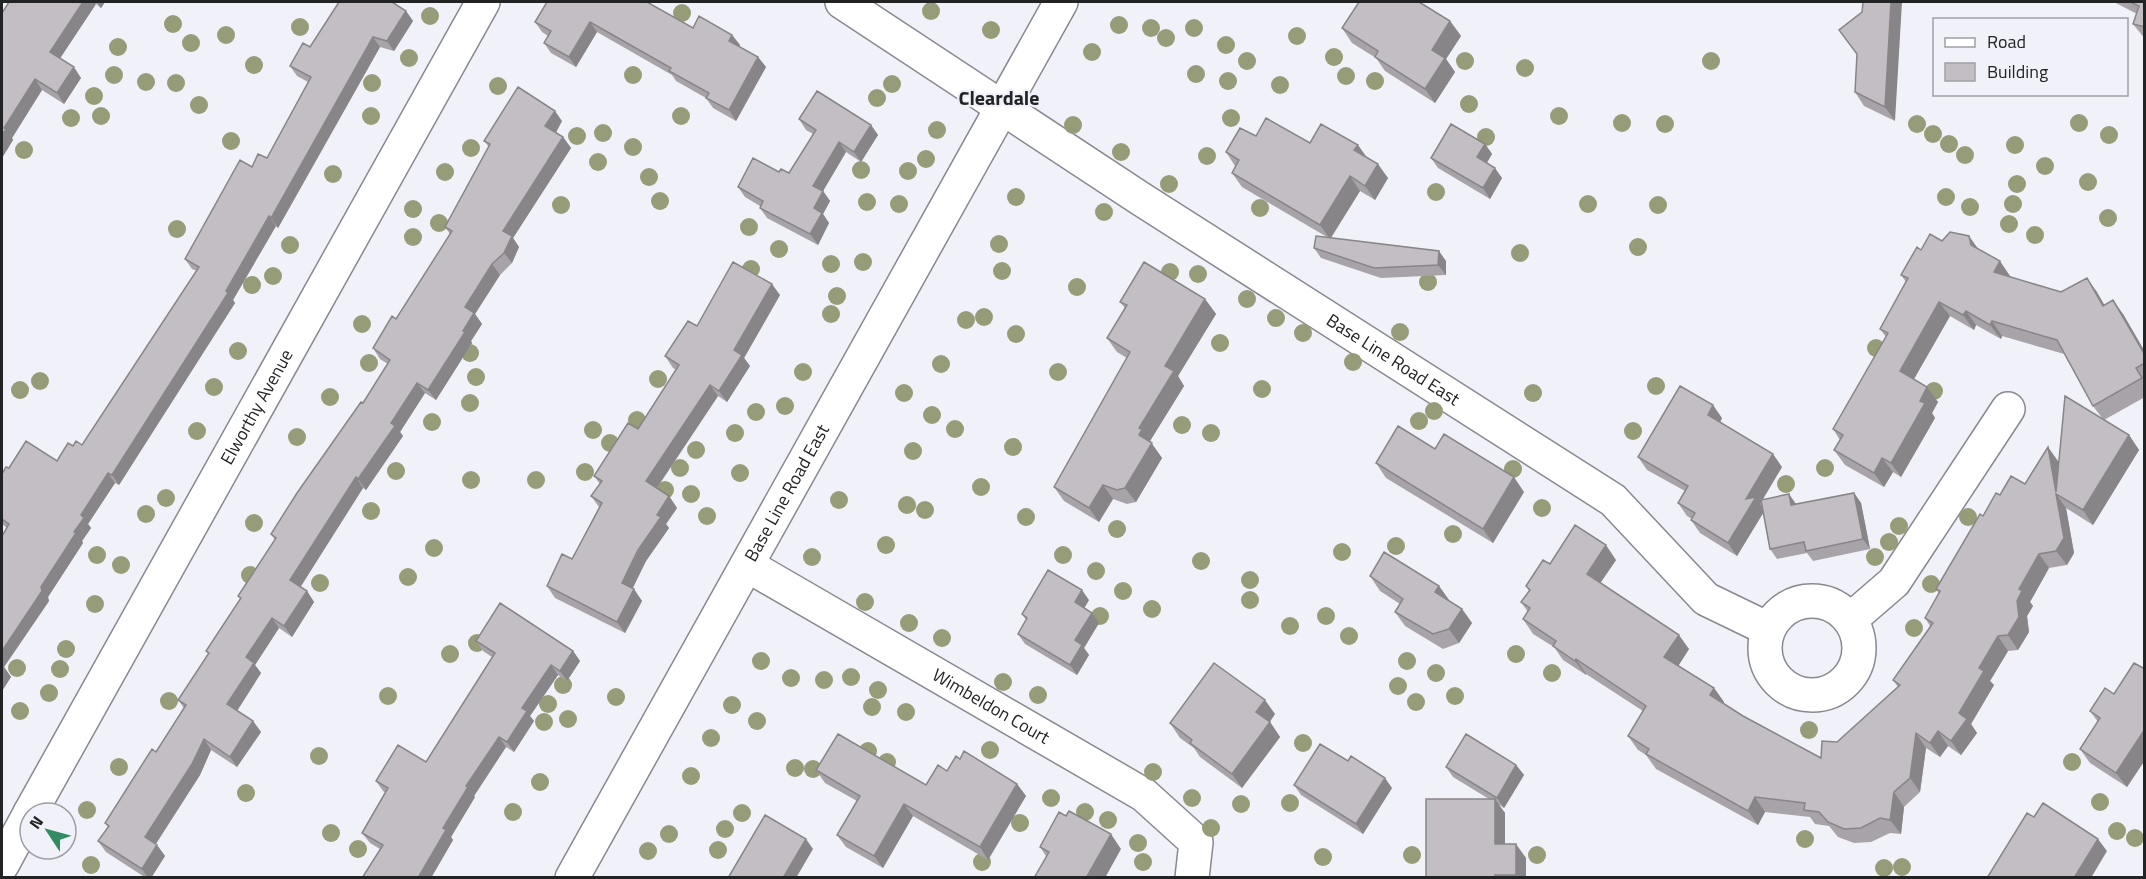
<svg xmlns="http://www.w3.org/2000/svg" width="2146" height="879" font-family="'Titillium Web',sans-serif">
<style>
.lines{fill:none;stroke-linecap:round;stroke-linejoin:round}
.minor-casing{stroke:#888990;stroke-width:36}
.minor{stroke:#fff;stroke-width:33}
.tree{fill:#979c78}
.wall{fill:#a8a3a8}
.shaded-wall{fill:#888588}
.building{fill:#c3bec3;stroke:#888588;stroke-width:1.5}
.labels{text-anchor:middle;stroke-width:4.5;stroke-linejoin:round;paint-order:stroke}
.street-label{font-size:18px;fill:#222325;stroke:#f1f2f9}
.neighbourhood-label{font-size:20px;font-weight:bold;fill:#222325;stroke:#f1f2f9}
</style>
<rect width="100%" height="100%" fill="#f1f2f9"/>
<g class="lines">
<defs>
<g id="minor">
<path id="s1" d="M842 2 1141 199 1613 500 1706 599 1768 629"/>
<path id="s2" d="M747 565 1144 795 1196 842 1192 878"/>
<circle cx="1812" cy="648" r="47"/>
<path d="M1850 620 1894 582 2008 409"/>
<path id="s3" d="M30 813 483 2"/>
<path d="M2 865 30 813"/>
<path id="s4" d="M572 878 1061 2"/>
</g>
</defs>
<use href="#minor" class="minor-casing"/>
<use href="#minor" class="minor"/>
</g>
<g class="tree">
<circle cx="931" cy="11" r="9"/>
<circle cx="682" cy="13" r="9"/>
<circle cx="430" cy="16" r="9"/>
<circle cx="173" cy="24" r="9"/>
<circle cx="1119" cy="25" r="9"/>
<circle cx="300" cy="27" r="9"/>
<circle cx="1151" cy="28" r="9"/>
<circle cx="1194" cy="28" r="9"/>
<circle cx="991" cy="30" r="9"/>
<circle cx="226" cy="35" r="9"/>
<circle cx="1297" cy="36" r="9"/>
<circle cx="1166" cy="38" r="9"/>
<circle cx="191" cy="43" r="9"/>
<circle cx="1226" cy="45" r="9"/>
<circle cx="118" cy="47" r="9"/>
<circle cx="1092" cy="52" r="9"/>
<circle cx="1334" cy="57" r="9"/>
<circle cx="409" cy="58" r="9"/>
<circle cx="1247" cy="61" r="9"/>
<circle cx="1465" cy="61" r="9"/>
<circle cx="1711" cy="61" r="9"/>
<circle cx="254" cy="65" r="9"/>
<circle cx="1525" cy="68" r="9"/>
<circle cx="1196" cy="74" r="9"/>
<circle cx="114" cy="75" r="9"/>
<circle cx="633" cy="75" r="9"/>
<circle cx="1346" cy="76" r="9"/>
<circle cx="1228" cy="81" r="9"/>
<circle cx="1375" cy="81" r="9"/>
<circle cx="146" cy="82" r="9"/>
<circle cx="176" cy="83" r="9"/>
<circle cx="372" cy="83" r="9"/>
<circle cx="892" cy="84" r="9"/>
<circle cx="1280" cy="85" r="9"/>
<circle cx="498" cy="86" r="9"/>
<circle cx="94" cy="96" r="9"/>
<circle cx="877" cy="98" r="9"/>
<circle cx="1469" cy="104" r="9"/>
<circle cx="199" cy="105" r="9"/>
<circle cx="101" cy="116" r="9"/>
<circle cx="371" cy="116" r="9"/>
<circle cx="681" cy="116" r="9"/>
<circle cx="1559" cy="116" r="9"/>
<circle cx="71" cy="118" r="9"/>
<circle cx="1231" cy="118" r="9"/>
<circle cx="1622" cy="123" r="9"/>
<circle cx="2079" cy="123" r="9"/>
<circle cx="1665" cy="124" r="9"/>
<circle cx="1917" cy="124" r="9"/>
<circle cx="1073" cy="125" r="9"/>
<circle cx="937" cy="130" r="9"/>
<circle cx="603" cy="133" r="9"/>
<circle cx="1933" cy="134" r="9"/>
<circle cx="2109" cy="135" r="9"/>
<circle cx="577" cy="136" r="9"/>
<circle cx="1486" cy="137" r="9"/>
<circle cx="231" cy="141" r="9"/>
<circle cx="1949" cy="144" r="9"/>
<circle cx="2015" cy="145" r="9"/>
<circle cx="633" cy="147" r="9"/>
<circle cx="471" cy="148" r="9"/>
<circle cx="24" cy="150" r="9"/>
<circle cx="1121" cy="152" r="9"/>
<circle cx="1965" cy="155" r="9"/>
<circle cx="1207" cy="156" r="9"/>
<circle cx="926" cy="159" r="9"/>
<circle cx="598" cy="162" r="9"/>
<circle cx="2045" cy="166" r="9"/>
<circle cx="861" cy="170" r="9"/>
<circle cx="908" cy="171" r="9"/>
<circle cx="445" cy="172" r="9"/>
<circle cx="333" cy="174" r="9"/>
<circle cx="649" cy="177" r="9"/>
<circle cx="2088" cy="182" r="9"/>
<circle cx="1169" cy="184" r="9"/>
<circle cx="2017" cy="184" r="9"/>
<circle cx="1436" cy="192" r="9"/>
<circle cx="1016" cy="197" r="9"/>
<circle cx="1946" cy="197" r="9"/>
<circle cx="660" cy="201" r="9"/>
<circle cx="867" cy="202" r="9"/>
<circle cx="899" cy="204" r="9"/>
<circle cx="1588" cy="204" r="9"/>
<circle cx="2013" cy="204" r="9"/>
<circle cx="561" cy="205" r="9"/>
<circle cx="1658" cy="205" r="9"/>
<circle cx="1970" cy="207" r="9"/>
<circle cx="1260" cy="208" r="9"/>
<circle cx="413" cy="209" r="9"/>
<circle cx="1104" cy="212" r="9"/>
<circle cx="2108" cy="218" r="9"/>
<circle cx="439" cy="223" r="9"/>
<circle cx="2009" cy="224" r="9"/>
<circle cx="749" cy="227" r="9"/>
<circle cx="177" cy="229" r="9"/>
<circle cx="2035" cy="235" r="9"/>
<circle cx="413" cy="237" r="9"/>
<circle cx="999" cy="244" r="9"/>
<circle cx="290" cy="245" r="9"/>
<circle cx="1638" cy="247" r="9"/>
<circle cx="779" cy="249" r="9"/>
<circle cx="1520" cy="253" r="9"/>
<circle cx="863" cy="262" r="9"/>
<circle cx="831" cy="264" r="9"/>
<circle cx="751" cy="269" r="9"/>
<circle cx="1002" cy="271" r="9"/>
<circle cx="1170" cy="272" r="9"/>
<circle cx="1198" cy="274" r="9"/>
<circle cx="273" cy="276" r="9"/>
<circle cx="1428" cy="282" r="9"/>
<circle cx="252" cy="285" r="9"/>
<circle cx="1077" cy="287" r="9"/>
<circle cx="837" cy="296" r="9"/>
<circle cx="1247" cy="299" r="9"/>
<circle cx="831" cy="314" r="9"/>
<circle cx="984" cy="317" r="9"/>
<circle cx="1276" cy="318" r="9"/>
<circle cx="966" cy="320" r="9"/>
<circle cx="362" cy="324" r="9"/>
<circle cx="1400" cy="332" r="9"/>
<circle cx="1303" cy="333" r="9"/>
<circle cx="1016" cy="334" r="9"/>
<circle cx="1220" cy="343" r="9"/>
<circle cx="1876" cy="348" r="9"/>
<circle cx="238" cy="351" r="9"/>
<circle cx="470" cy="353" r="9"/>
<circle cx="1353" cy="362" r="9"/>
<circle cx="369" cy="363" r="9"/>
<circle cx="941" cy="364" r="9"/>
<circle cx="803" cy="372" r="9"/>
<circle cx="1058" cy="372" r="9"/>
<circle cx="476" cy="377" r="9"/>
<circle cx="658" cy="379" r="9"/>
<circle cx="40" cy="381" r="9"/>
<circle cx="1656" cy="386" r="9"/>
<circle cx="214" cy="387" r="9"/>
<circle cx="1262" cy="389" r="9"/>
<circle cx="20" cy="390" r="9"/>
<circle cx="1934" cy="391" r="9"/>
<circle cx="904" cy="393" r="9"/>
<circle cx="1533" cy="393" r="9"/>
<circle cx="330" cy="397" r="9"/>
<circle cx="470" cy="403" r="9"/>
<circle cx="785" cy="406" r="9"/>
<circle cx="1434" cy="411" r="9"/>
<circle cx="756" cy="412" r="9"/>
<circle cx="932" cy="415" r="9"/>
<circle cx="637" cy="420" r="9"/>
<circle cx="1419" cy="421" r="9"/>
<circle cx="432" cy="422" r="9"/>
<circle cx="1182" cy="425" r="9"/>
<circle cx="955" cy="429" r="9"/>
<circle cx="593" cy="430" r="9"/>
<circle cx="197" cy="431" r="9"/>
<circle cx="1633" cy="431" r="9"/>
<circle cx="735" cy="433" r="9"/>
<circle cx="1211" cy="433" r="9"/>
<circle cx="297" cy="437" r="9"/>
<circle cx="610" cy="443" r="9"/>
<circle cx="1013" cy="447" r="9"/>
<circle cx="696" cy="450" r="9"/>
<circle cx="913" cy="451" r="9"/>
<circle cx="680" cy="468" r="9"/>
<circle cx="1825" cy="468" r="9"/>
<circle cx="1513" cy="469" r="9"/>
<circle cx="396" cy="471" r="9"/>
<circle cx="585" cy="472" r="9"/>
<circle cx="740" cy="473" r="9"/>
<circle cx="471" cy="480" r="9"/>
<circle cx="536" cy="480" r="9"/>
<circle cx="1786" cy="484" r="9"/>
<circle cx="981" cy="487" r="9"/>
<circle cx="665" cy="490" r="9"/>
<circle cx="691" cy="494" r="9"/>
<circle cx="166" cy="498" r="9"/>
<circle cx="839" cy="500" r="9"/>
<circle cx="907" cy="505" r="9"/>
<circle cx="1542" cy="508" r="9"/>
<circle cx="925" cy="510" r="9"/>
<circle cx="371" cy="511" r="9"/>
<circle cx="146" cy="514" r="9"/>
<circle cx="707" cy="516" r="9"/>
<circle cx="1026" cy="517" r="9"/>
<circle cx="1968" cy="517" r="9"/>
<circle cx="254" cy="523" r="9"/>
<circle cx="1899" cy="526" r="9"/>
<circle cx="1117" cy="529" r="9"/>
<circle cx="1453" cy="534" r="9"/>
<circle cx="1889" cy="542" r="9"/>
<circle cx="886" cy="545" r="9"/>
<circle cx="1396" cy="546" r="9"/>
<circle cx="434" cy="548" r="9"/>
<circle cx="1342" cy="552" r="9"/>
<circle cx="97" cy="555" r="9"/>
<circle cx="1063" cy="555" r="9"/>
<circle cx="812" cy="557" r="9"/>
<circle cx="1875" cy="557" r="9"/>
<circle cx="1201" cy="561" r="9"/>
<circle cx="121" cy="565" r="9"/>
<circle cx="1096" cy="571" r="9"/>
<circle cx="250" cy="575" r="9"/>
<circle cx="408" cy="577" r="9"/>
<circle cx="1250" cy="580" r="9"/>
<circle cx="320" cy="583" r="9"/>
<circle cx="1931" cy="584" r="9"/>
<circle cx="1123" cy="591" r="9"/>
<circle cx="1250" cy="600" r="9"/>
<circle cx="865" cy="602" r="9"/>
<circle cx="95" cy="604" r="9"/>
<circle cx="1152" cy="609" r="9"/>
<circle cx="1100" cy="616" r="9"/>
<circle cx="1326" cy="616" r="9"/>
<circle cx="909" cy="623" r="9"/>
<circle cx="1290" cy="626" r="9"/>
<circle cx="1914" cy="628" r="9"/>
<circle cx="1349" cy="636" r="9"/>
<circle cx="942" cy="638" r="9"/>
<circle cx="477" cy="643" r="9"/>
<circle cx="66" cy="649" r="9"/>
<circle cx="450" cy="654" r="9"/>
<circle cx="1516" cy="654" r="9"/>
<circle cx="761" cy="661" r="9"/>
<circle cx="1407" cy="661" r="9"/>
<circle cx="17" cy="668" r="9"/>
<circle cx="60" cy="669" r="9"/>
<circle cx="1436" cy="673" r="9"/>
<circle cx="1552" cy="673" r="9"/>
<circle cx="851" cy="677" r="9"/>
<circle cx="791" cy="678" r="9"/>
<circle cx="824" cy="680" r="9"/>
<circle cx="1003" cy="682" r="9"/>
<circle cx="563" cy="685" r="9"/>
<circle cx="1398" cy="686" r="9"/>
<circle cx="878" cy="690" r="9"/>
<circle cx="49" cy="693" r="9"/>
<circle cx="1038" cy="695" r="9"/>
<circle cx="388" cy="696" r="9"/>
<circle cx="1455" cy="696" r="9"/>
<circle cx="616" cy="697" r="9"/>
<circle cx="169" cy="701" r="9"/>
<circle cx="1416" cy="702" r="9"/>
<circle cx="548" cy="704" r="9"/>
<circle cx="732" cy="705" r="9"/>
<circle cx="872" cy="707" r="9"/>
<circle cx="20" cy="711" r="9"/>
<circle cx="906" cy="712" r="9"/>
<circle cx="568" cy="719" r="9"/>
<circle cx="757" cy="721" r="9"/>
<circle cx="544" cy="722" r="9"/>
<circle cx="1809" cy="730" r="9"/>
<circle cx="711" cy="738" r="9"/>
<circle cx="1303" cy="743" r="9"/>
<circle cx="990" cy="750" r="9"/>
<circle cx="868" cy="751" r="9"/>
<circle cx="319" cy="756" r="9"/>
<circle cx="887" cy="762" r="9"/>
<circle cx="2072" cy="762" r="9"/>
<circle cx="119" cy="767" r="9"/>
<circle cx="795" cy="768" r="9"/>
<circle cx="813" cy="769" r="9"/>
<circle cx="1153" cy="772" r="9"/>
<circle cx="691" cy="776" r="9"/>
<circle cx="540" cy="782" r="9"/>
<circle cx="246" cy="793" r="9"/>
<circle cx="1051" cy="798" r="9"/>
<circle cx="1192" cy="798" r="9"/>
<circle cx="2100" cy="802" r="9"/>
<circle cx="1290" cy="803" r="9"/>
<circle cx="1241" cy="804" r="9"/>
<circle cx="87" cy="810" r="9"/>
<circle cx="513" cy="812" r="9"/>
<circle cx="1085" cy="812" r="9"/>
<circle cx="742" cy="813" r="9"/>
<circle cx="1108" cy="820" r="9"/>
<circle cx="1020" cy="823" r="9"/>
<circle cx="1211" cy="828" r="9"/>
<circle cx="725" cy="829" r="9"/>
<circle cx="2117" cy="831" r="9"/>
<circle cx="331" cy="833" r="9"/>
<circle cx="669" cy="834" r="9"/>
<circle cx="2135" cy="838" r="9"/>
<circle cx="1805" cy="839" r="9"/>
<circle cx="1138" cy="843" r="9"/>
<circle cx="358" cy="849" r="9"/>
<circle cx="718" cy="850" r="9"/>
<circle cx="648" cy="851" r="9"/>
<circle cx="1412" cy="855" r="9"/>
<circle cx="1537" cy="855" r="9"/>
<circle cx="1323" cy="857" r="9"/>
<circle cx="982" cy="862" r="9"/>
<circle cx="1143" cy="862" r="9"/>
<circle cx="91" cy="865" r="9"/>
<circle cx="1902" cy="867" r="9"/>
<circle cx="1884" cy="868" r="9"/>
</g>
<path class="wall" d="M9 2H105L101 8 96 4 60 58 81 78 64 104 42 90 12 138 13 140 2 158V13Z
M547 2 732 35 740 45 739 46 758 57 766 67 736 121 713 108 706 98 676 81 672 75 597 32 576 67 551 53 544 43 548 36 542 32 535 22Z
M2114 2H2145V39L2133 24 2137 14Z
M1424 4 1450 21 1461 36 1446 59 1455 72 1435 103 1385 71 1376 58 1352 43 1342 28Z
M406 11 413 21 394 51 380 47 278 228 276 226 233 300 235 303 119 485 115 483 88 524 91 528 82 541 83 543 48 597 49 601 4 667 11 677 2 691 7 528 2 524V474L9 468 57 461 73 446 82 445 197 271 192 269 185 259 252 167 267 158 308 82 297 76 290 66 310 47Z
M1862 12 1895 121 1864 106 1855 92Z
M799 119 871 125 878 135 861 162 846 152 823 191 830 201 823 214 829 223 818 245 767 218 760 208V206L745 197 738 187 779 172 789 173 813 134 806 130Z
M562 121 556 133 563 137 571 148 513 238 519 247 512 263 500 275 475 314 482 324 471 341 472 343 436 400 425 393 400 432 403 436 366 490 363 488 300 587 307 591 314 602 292 637 279 628 255 665 261 673 237 711 253 721 261 732 237 767 211 750 200 775 156 844 165 856 151 878H146L106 852 98 841 108 827 105 823 156 752 184 708 178 700 208 654 206 651 240 599 238 596 275 540 271 534 363 403 388 364 380 359 373 348 396 319 450 234 445 227 489 147 484 141Z
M1256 136 1310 143 1358 145 1366 157 1388 178 1375 200 1360 191 1331 238 1446 261V275L1381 278 1321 258 1314 248 1327 237 1242 187 1232 173 1235 166 1226 152Z
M1485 144 1492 154 1487 163 1502 178 1490 199 1438 168 1431 158Z
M1942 241 1978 249 2010 276V277L2061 292 2087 278 2104 305 2123 314 2145 352V397L2104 420 2129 435 2139 450 2093 525 2066 508 2074 553 2067 565 2049 568 2030 602 2033 606 2027 616 2029 632 2018 650 2008 651 1990 681 1994 685 1971 724 1977 733 1961 755 1948 746 1940 757 1926 748 1920 792 1904 807 1901 834 1890 833 1871 842 1854 843 1838 837 1829 826 1815 824 1810 817 1765 812 1758 825 1656 769 1646 755 1638 750 1628 736 1643 711 1586 674V675L1563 660 1554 647 1533 634 1523 619 1528 612 1521 602 1529 591 1526 586 1550 564 1616 560 1600 583 1689 649 1678 666 1714 688 1724 702V703L1743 716 1821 758 1837 742 1898 687 1893 680 1930 626 1925 618 1939 594 1936 589 1983 516 2000 495 2025 484 2058 461 2059 463 2102 418 2093 406 2064 354 2002 336 2001 339 1976 325 1974 330 1950 316 1914 379 1938 402 1932 413 1935 418 1901 477 1893 472 1884 487 1845 465 1834 450 1840 440 1833 429 1886 337 1880 329 1906 282 1901 275 1921 250Z
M780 295 744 358 750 366 727 402 718 396 657 488 669 496 677 508 666 524 669 528 646 561 632 588 642 601 625 633 555 598 547 586 572 559 599 507 591 496 600 484 594 476 638 429 676 370 673 368 665 356 697 326Z
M1205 299 1216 314 1178 376 1184 386 1150 441 1162 458 1136 502 1127 504 1113 499 1099 522 1064 501 1054 487 1127 358 1117 352 1107 338 1125 308 1120 302Z
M1722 418 1720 423 1782 467 1763 499 1796 504 1854 493 1861 503 1870 549 1813 561 1807 553 1777 559 1770 549 1763 513 1737 556 1700 533 1691 520 1692 519 1687 516 1678 503 1685 491 1647 470 1638 457Z
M1435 449 1524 492 1493 543 1386 478 1376 463Z
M1370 576 1439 586 1449 600V601L1462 609 1472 623 1459 643 1443 649 1405 626 1395 612 1400 604 1380 591Z
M1089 600 1084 608 1099 623 1084 648 1089 655 1077 675 1025 644 1018 634 1026 620 1022 614Z
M476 641 573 651 580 661 567 681 558 675 530 716 534 721 514 752 506 747 474 796 475 797 451 837 453 840 431 878H362L380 849 370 843 362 833 386 793 383 791 376 781 426 762 492 657 483 651Z
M2145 669V760L2127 787 2090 763 2080 749 2098 722 2090 711 2114 694Z
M1275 714 1270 722 1280 737 1242 788 1200 757 1194 748 1180 738 1170 723Z
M1516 765 1524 775 1504 808 1498 804 1505 813V844L1526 858V878H1426L1489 799 1453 777 1446 767Z
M816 770 926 785 1017 784 1026 796 988 860 913 816 883 868 846 847 837 835 857 801 825 783Z
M1294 785 1392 788 1363 834 1301 795Z
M1040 847 1121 849 1046 856Z"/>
<path class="shaded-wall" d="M83 2H94L96 4 57 63 50 52Z
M97 2H105L101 8Z
M1891 2H1902L1895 121 1885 107Z
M406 11 413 21 394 51 387 41Z
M1450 21 1461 36 1446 59 1455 72 1435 103 1425 89 1432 50Z
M590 22 597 32 576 67 569 57Z
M732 35 740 45 736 51 729 41Z
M373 37 380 47 278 228 271 218Z
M758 57 766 67 736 121 729 110Z
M74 67 81 78 64 104 57 93Z
M35 79 42 90 12 138 13 140 2 158V135L4 128Z
M555 111 562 121 553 137 545 126Z
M871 125 878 135 861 162 854 152Z
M563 137 571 148 513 238 519 247 512 263 504 253 503 231Z
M839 142 846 152 823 191 830 201 823 214 829 223 818 245 810 234 814 208 813 186Z
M1485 144 1492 154 1484 167 1477 157Z
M1358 145 1368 159 1354 150Z
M1378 164 1388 178 1375 200 1365 186Z
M1495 168 1502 178 1490 199 1483 188Z
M1350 176 1360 191 1330 239 1320 225Z
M269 216 276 226 233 300 235 303 119 485 112 475 226 291Z
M1969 236 1979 250 1971 245Z
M1439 251 1446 261V275L1438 265Z
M2000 261 2010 276 2004 287 1994 272Z
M492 264 500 275 475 314 482 324 471 341 472 343 436 400 428 390 463 331 465 307Z
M2087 278 2097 292 2113 320 2103 306Z
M772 284 780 295 744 358 750 366 727 402 719 391 734 350Z
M1205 299 1216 314 1178 376 1184 386 1150 441 1162 458 1136 502 1125 488 1139 435V428L1165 366Z
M2113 300 2123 314 2145 352V355Z
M1939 302 1950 316 1910 386 1900 371Z
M1966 311 1976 325 1974 330 1963 315Z
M1992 321 2002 336 2001 339 1990 325Z
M417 383 425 393 400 432 403 436 366 490 358 479 391 423Z
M710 385 718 396 654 492 646 481Z
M1927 387 1938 402 1932 413 1935 418 1901 477 1891 463Z
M1713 405 1722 418 1717 428 1708 415Z
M2129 435 2139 450 2093 525 2083 510Z
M2048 447 2058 461 2065 499 2056 492Z
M1773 454 1782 467 1760 504 1765 510 1737 556 1728 543 1746 499Z
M1882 458 1893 472 1884 487 1874 473Z
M108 473 115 483 88 524 91 528 82 541 83 543 48 597 49 601 4 667 11 677 2 691V651L74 532 81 515Z
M356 477 363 488 298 591 290 580Z
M1514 477 1524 492 1493 543 1483 529Z
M1103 485 1113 499 1099 522 1089 508Z
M1854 493 1861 503 1870 549 1863 539Z
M1789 494 1796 504 1791 505Z
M2056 494 2066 508 2074 553 2067 565 2056 551Z
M669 496 677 508 666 524 669 528 646 561 630 594 622 583 657 515Z
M1606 545 1616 560 1597 588 1587 574Z
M2039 554 2049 568 2030 602 2033 606 2027 616 2029 632 2018 650 2008 635 2017 601 2019 589Z
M1439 586 1449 600 1445 607 1435 592Z
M634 589 642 601 625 633 617 622Z
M1082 590 1089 600 1082 612 1075 602Z
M307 591 314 602 292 637 284 626Z
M1462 609 1472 623 1459 643 1449 629Z
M1092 613 1099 623 1084 648 1089 655 1077 675 1070 665 1075 640Z
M272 618 279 628 255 665 261 673 235 714 227 704 246 657Z
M1679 635 1689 649 1675 671 1664 657Z
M1998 636 2008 651 1990 681 1994 685 1971 724 1977 733 1961 755 1951 741 1959 713 1979 668Z
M573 651 580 661 567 681 560 671Z
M1576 659 1586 674V675L1575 661Z
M551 665 558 675 530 716 534 721 514 752 507 742 522 708Z
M1714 688 1724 702 1720 709 1710 695Z
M1265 700 1275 714 1266 726 1256 712Z
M253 721 261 732 237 767 230 757Z
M1270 722 1280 737 1242 788 1232 774Z
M2145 729V760L2127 787 2116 773Z
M1938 731 1948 746 1940 757 1930 743Z
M1916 733 1926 748 1920 792 1910 778Z
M499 737 506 747 474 796 475 797 451 837 453 840 431 878H418L443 828 466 786Z
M204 739 211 750 200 775 153 848 145 837Z
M1516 765 1524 775 1504 808 1497 798Z
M1385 778 1392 788 1363 834 1356 824Z
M1017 784 1026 796 988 860 980 847Z
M1894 792 1904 807 1901 834 1890 820Z
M1755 797 1765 812 1758 825 1748 811Z
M1495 799 1505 813V859L1495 844Z
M904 804 913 816 883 868 874 856Z
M1111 834 1121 849 1105 878H1086Z
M806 839 813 849 796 878H783Z
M2098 839 2107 851 2091 878H2074Z
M1516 844 1526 858V878H1518L1516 875Z
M157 845 165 856 151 878H148L142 869Z"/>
<path class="building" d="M9 2H83L50 52 74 67 57 93 35 79 4 128 6 129 2 135V13Z
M339 2H392L406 11 387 41 373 37 271 218 269 216 226 291 228 293 112 475 108 473 81 515 84 518 74 532 76 533 41 587 42 591 2 651V536L9 524 2 519V474L6 467 9 468 26 441 57 461 68 443 73 446 76 441 82 445 199 267 185 259 240 160 252 167 258 154 267 158 311 77 290 66 303 43 310 47Z
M547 2H647L693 28 699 16 732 35 729 41 758 57 729 110 706 98 709 93 669 71 671 68 590 22 569 57 544 43 551 31 535 22Z
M1359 2H1419L1450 21 1432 50 1445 58 1425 89 1375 57 1378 51 1342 28Z
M1863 2H1891L1885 107 1855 92 1857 54 1839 30 1862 12Z
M2130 2H2145V27L2133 24 2139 6Z
M518 87 555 111 545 126 563 137 503 231 512 236 504 253 492 264 465 307 474 313 463 331 465 332 428 390 417 383 391 423 395 426 358 479 356 477 290 580 307 591 284 626 272 618 246 657 254 663 227 704 253 721 230 757 204 739 192 764 145 837 157 845 142 869 98 841 109 826 105 823 152 749 156 752 186 705 178 700 209 653 206 651 241 598 238 596 276 538 271 534 297 493 361 402 363 403 390 360 373 348 392 316 396 319 452 231 445 227 490 144 484 141Z
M817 91 871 125 854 152 839 142 813 186 823 191 814 208 822 213 810 234 760 208 763 201 738 187 753 158 779 172 781 169 789 173 816 130 799 119Z
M1266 118 1310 143 1321 124 1358 145 1354 150 1378 164 1365 186 1350 176 1320 225 1232 173 1239 160 1226 152 1240 128 1256 136Z
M1451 124 1485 144 1477 157 1495 168 1483 188 1431 158Z
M1950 232 1969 236 1971 245 2000 261 1994 272 2061 292 2087 278 2103 306 2113 300 2145 355V363L2136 368 2142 378 2093 406 2057 340 1992 321 1990 325 1966 311 1963 315 1939 302 1900 371 1927 387 1920 401 1925 403 1891 463 1882 458 1874 473 1834 450 1843 435 1833 429 1888 333 1880 329 1908 278 1901 275 1917 247 1921 250 1930 234 1942 241Z
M1316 236 1439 251 1438 265 1374 268 1314 248Z
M733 262 772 284 734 350 742 355 719 391 710 385 646 481 669 496 657 515 661 517 638 550 622 583 634 589 617 622 547 586 562 554 572 559 602 503 591 496 602 481 594 476 628 423 638 429 679 365 665 356 688 321 697 326Z
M1144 262 1205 299 1165 366 1174 371 1139 428 1142 429 1139 435 1152 443 1125 488 1117 490 1103 485 1089 508 1054 487 1130 352 1107 338 1127 305 1120 302Z
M1680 386 1713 405 1708 415 1773 454 1746 499 1756 497 1728 543 1691 520 1695 513 1678 503 1688 486 1638 457Z
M2065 396 2129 435 2083 510 2056 494 2064 538 2056 551 2039 554 2019 589 2022 591 2017 601 2019 617 2008 635 1998 636 1979 668 1984 671 1959 713 1967 719 1951 741 1938 731 1930 743 1916 733 1910 778 1894 792 1890 820 1880 818 1861 828 1844 829 1828 822 1819 812 1804 810 1805 803 1755 797 1748 811 1646 754 1649 749 1628 736 1646 706 1576 659 1575 661 1553 646 1556 641 1523 619 1530 608 1521 602 1530 590 1526 586 1543 560 1550 564 1575 525 1606 545 1587 574 1679 635 1664 657 1714 688 1710 695 1743 716 1821 758 1822 741 1837 742 1900 685 1893 680 1933 623 1925 618 1940 591 1936 589 1980 514 1983 516 1996 493 2000 495 2011 476 2025 484 2048 447 2056 492Z
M1398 426 1435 449 1444 434 1514 477 1483 529 1376 463Z
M1854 493 1863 539 1806 551 1804 542 1770 549 1761 500 1789 494 1791 505Z
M1384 552 1439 586 1435 592 1462 609 1449 629 1433 634 1395 612 1403 599 1370 576Z
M1048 570 1082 590 1075 602 1092 613 1075 640 1082 645 1070 665 1018 634 1027 618 1022 614Z
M500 603 573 651 560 671 551 665 522 708 527 711 507 742 499 737 466 786 468 787 443 828 446 830 418 878H362L383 845 362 833 388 788 376 781 398 745 426 762 495 653 476 641Z
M1214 663 1265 700 1256 712 1270 722 1232 774 1190 743 1192 740 1170 723Z
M2134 663 2145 669V729L2116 773 2080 749 2100 718 2090 711 2105 688 2114 694Z
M838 734 926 785 938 765 947 771 956 756 960 759 964 751 1017 784 980 847 904 804 874 856 837 835 860 796 816 770Z
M1466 734 1516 765 1497 798 1446 767Z
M1320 744 1348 761 1351 756 1385 778 1356 824 1294 785Z
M1426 799H1495V844H1516V875H1495L1496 878H1426Z
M2043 803 2098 839 2074 878H1987L2027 813 2034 817Z
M1069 811 1111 834 1086 878H1034L1049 852 1040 847 1059 812 1066 816Z
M765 815 806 839 783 878H728Z"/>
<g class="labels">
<g class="street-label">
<text dy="6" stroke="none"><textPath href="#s1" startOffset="657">Base Line Road East</textPath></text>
<text dy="6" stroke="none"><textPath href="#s3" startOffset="465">Elworthy Avenue</textPath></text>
<text dy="6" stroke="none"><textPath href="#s4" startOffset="441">Base Line Road East</textPath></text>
<text dy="6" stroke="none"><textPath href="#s2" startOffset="282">Wimbeldon Court</textPath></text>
</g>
<g class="neighbourhood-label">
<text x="999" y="105">Cleardale</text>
</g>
</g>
<rect width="2146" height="879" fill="none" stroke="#222325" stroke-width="6"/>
<rect x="1933" y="18" width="195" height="78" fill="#f1f2f9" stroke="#9e9fa4" stroke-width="1.5"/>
<rect x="1945" y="38" width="30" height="9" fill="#ffffff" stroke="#9e9fa4" stroke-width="1.5"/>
<text x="1987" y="48" font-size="18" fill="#222325">Road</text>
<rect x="1945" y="63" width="30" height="18" fill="#c3bec3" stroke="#9e9fa4" stroke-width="1.5"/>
<text x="1987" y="78" font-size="18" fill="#222325">Building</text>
<g transform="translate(48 831) rotate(306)"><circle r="28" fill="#f1f2f9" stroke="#9e9fa4" stroke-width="1.5"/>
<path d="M0-4.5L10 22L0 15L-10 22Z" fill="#338c61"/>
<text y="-9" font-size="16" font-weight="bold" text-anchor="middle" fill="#222325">N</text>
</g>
</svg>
